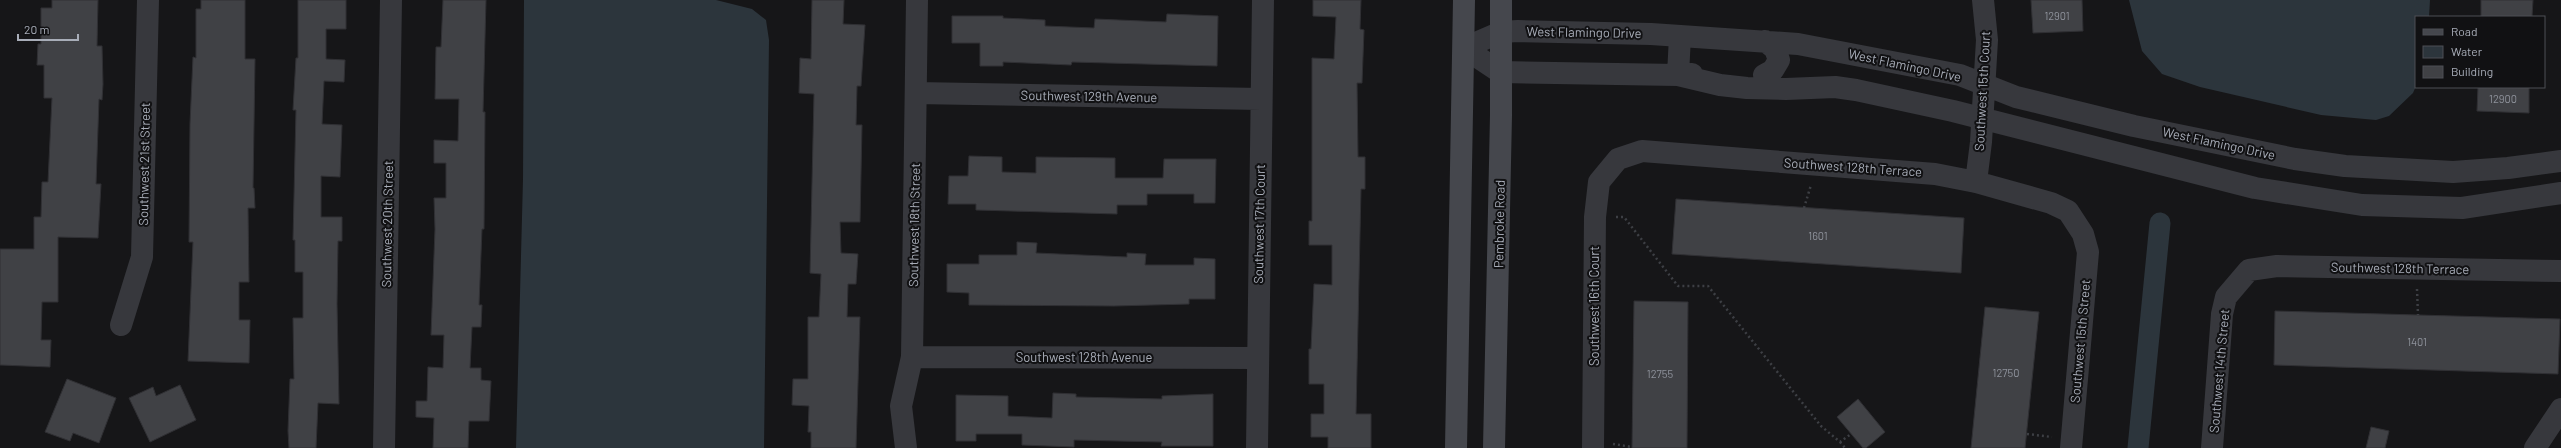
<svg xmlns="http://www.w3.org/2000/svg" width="2561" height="448" font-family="Barlow,sans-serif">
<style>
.water{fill:#2c353c}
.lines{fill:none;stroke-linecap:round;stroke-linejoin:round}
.canal{stroke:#2c353c;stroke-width:21}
.building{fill:#404145;stroke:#303034}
.path{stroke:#3d3f44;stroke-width:2.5;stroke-dasharray:2 3;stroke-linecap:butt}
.street{stroke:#37383d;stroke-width:22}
.secondary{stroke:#45474d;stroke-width:22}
.labels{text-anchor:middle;stroke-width:4;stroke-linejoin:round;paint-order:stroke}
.number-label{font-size:11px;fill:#8e929b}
.street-label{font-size:13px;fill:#a8adb8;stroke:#111113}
</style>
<rect width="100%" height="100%" fill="#161618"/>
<path class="water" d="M524 0H716L752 9 766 20 769 40 764 448H516L523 179Z
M2129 0H2430L2429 17H2416V86L2413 93 2389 116 2376 120 2321 115 2200 87 2162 74 2142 51Z"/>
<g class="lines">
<path class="canal" d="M2138 448 2160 223"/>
</g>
<path class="building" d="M52 0H98L97 46H102L103 84 102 100 99 99 96 184H101L98 238 58 237V302H42L41 340H51L50 367 0 365V249H34V217H41L42 182H48L52 98H44V65H37L38 44H41V8H52Z
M201 0H245V59H255L253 188H254L255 208H248L249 282H239V320H250L249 363 188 361 193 242H189L190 124 193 57 196 58V9H201Z
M298 0H346V29H326V59L345 60 344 82 324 81 322 124 342 125 340 177 321 176V217H342V241H338L337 304 339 404 318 403 316 448H289L288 431 290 379H294L293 318H303V272H295V240H293L296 110H293L296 58H298Z
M443 0H486L483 112H485L484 229H482L479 305H482L481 327H472L470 368H481V380L491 381 489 421H469L468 448H433L434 418 416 417V401H427L428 367 443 368 444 335H431L435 229 434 198H446V163H434V140L458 141 459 99H435L436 47H441Z
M812 0H844L843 24 865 25 861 86H857L856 125H862L860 222H840L841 253 858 254 856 284H848L847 317H860L856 448H811V432H808L809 406 792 405 793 379H808V317H819L821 274 810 273 814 94 799 93 800 58 811 59Z
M1313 0H1361L1360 29 1364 30 1362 83H1357L1358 157H1365V189H1361L1356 414H1371V448H1328V437H1311V414H1324V384H1309V349H1311L1314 284 1332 285V245H1309V221H1312V58L1334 59 1336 17 1313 16Z
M2031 0H2082L2083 31 2033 33Z
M2481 0H2533L2532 17H2481Z
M1167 14 1218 16 1217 66 1072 62 1071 65 1003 62V66H980V43H952V16H1003V18L1045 20V26L1094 28 1095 19 1166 22Z
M2478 87H2529V113L2477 111Z
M969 156 1002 157V172L1036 173V157L1115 158V178H1163L1164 159H1216L1215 203H1194V194H1147V205H1117V214L976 210V204H948L949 176H968Z
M1676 199 1964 218 1961 273 1672 254Z
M1017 242 1037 243 1036 253 1127 257V253L1146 254 1145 265H1194V258L1215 259V299H1189V304L1114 306 969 305V293L947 292V264H979V255H1017Z
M1634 301 1688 302 1687 448H1632Z
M1985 307 2039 312 2025 448H1971Z
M2275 311 2560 319 2558 374 2274 365Z
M67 379 116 398 99 443 73 433 70 441 45 432Z
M180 385 196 420 150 442 129 398 153 387 156 396Z
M1053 393 1076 394V397L1162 399V396L1213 394V446H1161L1162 442 1074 440V447L1022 445V434H976V441H956V395L1008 396V416L1052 418Z
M1858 399 1885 432 1866 448H1863L1837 417Z
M2371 427 2389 431 2385 448H2366Z"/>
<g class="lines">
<path class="path" d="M1804 208 1811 185
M1616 217H1624L1678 286H1708L1821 426 1840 442 1851 434
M2417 289 2418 315
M2027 434 2052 437
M1840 442 1845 448
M1613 444 1632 447"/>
<path class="street" d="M1680 36 1678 75 1692 74
M1464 48 1500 72 1678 75 1720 85 1747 88 1786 89 1835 87 1856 90 1953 111 2255 188 2362 205 2462 208 2561 193
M1464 48 1501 32 1518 31 1651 34 1798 44 1960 75 2016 97 2134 126 2295 159 2345 166 2453 172 2508 168 2561 161
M1764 75 1773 70 1779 60 1775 49 1765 41
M916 93 1261 99
M1976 182 1981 142 1987 40 1983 0
M121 325 142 257 148 0
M912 357 1257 358
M384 448 391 0
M906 448 901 406 912 357 917 0
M1257 448 1263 0
M1593 448 1595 217 1599 182 1618 159 1642 151 1935 174 1976 182 2051 203 2068 211 2083 234 2088 252 2071 448
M2212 448 2222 314 2226 297 2249 270 2277 266 2561 271
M2535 448 2561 409"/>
<path class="secondary" d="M1456 448 1464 0
M1494 448 1501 115V0"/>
</g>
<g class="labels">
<g class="number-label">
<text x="2057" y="20">12901</text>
<text x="2503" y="103">12900</text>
<text x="1818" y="240">1601</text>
<text x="2417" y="346">1401</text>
<text x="2006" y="377">12750</text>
<text x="1660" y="378">12755</text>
</g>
<g class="street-label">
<text transform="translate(1584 32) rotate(1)" y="5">West Flamingo Drive</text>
<text transform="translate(1905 65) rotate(12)" y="5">West Flamingo Drive</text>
<text transform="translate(1982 91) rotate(-87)" y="5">Southwest 15th Court</text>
<text transform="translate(1089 96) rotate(1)" y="5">Southwest 129th Avenue</text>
<text transform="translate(2219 143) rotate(12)" y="5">West Flamingo Drive</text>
<text transform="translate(144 164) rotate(-89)" y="5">Southwest 21st Street</text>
<text transform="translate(1853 167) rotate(4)" y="5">Southwest 128th Terrace</text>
<text transform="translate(387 224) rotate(-89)" y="5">Southwest 20th Street</text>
<text transform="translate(1259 224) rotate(-89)" y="5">Southwest 17th Court</text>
<text transform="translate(1499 224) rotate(-89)" y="5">Pembroke Road</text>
<text transform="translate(914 225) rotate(-89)" y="5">Southwest 18th Street</text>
<text transform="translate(2400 268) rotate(1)" y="5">Southwest 128th Terrace</text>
<text transform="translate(1594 306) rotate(-90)" y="5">Southwest 16th Court</text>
<text transform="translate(2080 341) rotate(-85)" y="5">Southwest 15th Street</text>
<text x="1084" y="362">Southwest 128th Avenue</text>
<text transform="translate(2219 371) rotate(-85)" y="5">Southwest 14th Street</text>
</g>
</g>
<rect x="2415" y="16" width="130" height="72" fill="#111113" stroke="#4d4f55"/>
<rect x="2423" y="29" width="20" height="6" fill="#45474d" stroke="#4d4f55"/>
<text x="2451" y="36" font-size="12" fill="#a8adb8">Road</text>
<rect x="2423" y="46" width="20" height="12" fill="#2c353c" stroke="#4d4f55"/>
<text x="2451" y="56" font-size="12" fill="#a8adb8">Water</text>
<rect x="2423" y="66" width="20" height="12" fill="#404145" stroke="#4d4f55"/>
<text x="2451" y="76" font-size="12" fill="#a8adb8">Building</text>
<path d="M18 34v6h60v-6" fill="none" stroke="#a8adb8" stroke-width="2"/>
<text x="24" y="34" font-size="12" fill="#a8adb8" stroke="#111113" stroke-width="3" paint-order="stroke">20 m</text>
</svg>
